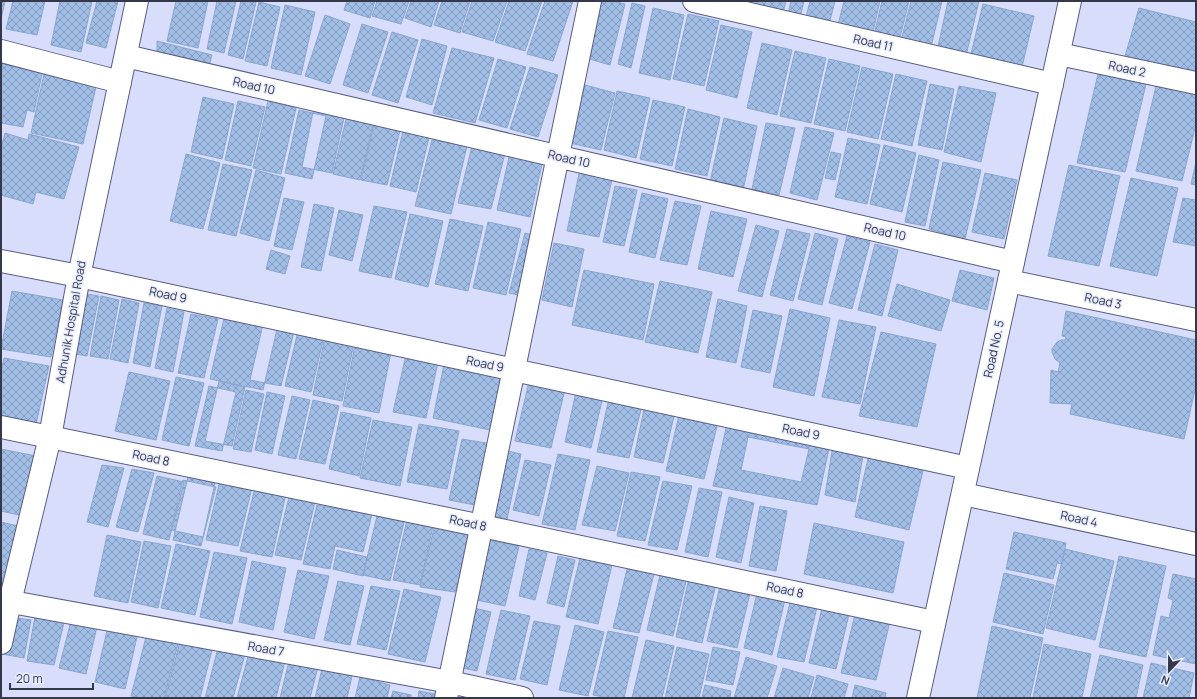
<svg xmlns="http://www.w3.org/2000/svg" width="1197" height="699" font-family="Manrope,sans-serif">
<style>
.building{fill:url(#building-cross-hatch);stroke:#8aa6cf;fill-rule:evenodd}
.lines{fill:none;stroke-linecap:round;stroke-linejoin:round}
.minor-casing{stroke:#585e88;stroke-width:24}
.tertiary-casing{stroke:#585e88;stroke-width:24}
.minor{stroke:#fff;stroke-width:22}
.tertiary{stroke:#fff;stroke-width:22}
.labels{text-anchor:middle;stroke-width:3;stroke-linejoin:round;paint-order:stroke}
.street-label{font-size:12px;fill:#35384b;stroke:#e7ebff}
</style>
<defs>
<pattern id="building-cross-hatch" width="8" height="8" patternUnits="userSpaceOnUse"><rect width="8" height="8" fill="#a1bee7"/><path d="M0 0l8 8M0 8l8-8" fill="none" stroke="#849bbd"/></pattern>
</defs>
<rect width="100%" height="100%" fill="#d8ddfb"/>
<path class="building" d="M1 1H5L1 19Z
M13 1H45L37 35 6 29Z
M60 1H92L81 52 51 45Z
M97 1H118L106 48 86 43Z
M176 1H208L198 48 167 41Z
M217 1H236L224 53 207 49Z
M241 1 256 2 243 59 228 55Z
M347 1H375L370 18 344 10Z
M377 1H409L401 24 372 16Z
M411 1H439L431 27 405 18Z
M442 1H470L460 33 434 25Z
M472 1H507L493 41 462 32Z
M509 1H542L525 51 495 42Z
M545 1H573L553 61 527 54Z
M598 1H613L625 4 610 65 586 58Z
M755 1H786L782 17 753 11Z
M791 1H804L800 17 788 14Z
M810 1H835L828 28 805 21Z
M844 1H880L872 36 837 29Z
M882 1H909L899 41 874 35Z
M911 1H942L931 47 901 41Z
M948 1H979L966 56 937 51Z
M259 2 280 7 267 66 245 61Z
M632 3 645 6 631 68 618 64Z
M983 4 1034 16 1022 67 971 54Z
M285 5 315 12 301 75 271 68Z
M653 8 684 15 670 80 639 73Z
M1139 8 1196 22V74L1125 56Z
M688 14 719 21 704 86 673 79Z
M325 15 350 24 330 84 305 76Z
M362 24 388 32 368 93 343 85Z
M721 25 752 32 737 98 706 90Z
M392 32 418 40 398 103 372 95Z
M422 39 447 46 432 105 406 97Z
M157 41 212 55 207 73 157 60Z
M762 43 792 50 777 115 747 108Z
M452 48 494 58 475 123 433 113Z
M795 51 826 58 811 123 780 116Z
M498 59 526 67 507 128 479 120Z
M829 59 860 66 845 131 814 124Z
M3 62 43 69 34 112 27 110 23 127 1 123V74Z
M530 67 558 75 538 137 510 129Z
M862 67 893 74 878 139 847 132Z
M45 70 97 82 83 144 31 133Z
M896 74 927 81 912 146 881 139Z
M1098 74 1146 84 1125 172 1077 163Z
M930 84 954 89 942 150 918 145Z
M585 85 615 93 601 150 570 143Z
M959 86 996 93 981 162 944 152Z
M1156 86 1196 94V124L1182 181 1136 171Z
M617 91 650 98 636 158 604 150Z
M203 97 234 104 222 159 191 152Z
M653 100 685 107 672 166 640 159Z
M238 101 265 107 251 166 225 160Z
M268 101 296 108 281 174 253 168Z
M314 107 345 113 332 173 302 167Z
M688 109 720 117 707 176 675 169Z
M299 110 326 116 312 179 285 173Z
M347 115 374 121 360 180 333 174Z
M724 118 757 126 743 190 710 182Z
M375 120 401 126 387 185 361 180Z
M766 123 795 128 779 195 752 189Z
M404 127 430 133 416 192 390 186Z
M805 127 834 133 817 200 790 193Z
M5 133 28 140 29 134 79 147 64 199 36 192 33 204 1 195V148Z
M848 138 880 145 867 204 835 197Z
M432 140 467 146 451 214 415 206Z
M884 145 916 153 902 212 870 204Z
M472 146 505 153 491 209 458 203Z
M831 152 841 154 835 180 825 178Z
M510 153 543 160 530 217 497 210Z
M186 154 220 163 203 229 170 221Z
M919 155 939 160 925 226 905 222Z
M943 162 981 170 965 239 929 229Z
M1196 162V185L1191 184Z
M223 164 252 170 236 236 208 230Z
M1069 165 1120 176 1099 266 1048 256Z
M580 169 613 175 599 237 567 231Z
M256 170 285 178 269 241 240 233Z
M985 173 1017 180 1004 239 972 232Z
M1131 178 1178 188 1157 276 1110 266Z
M615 186 637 190 624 246 603 242Z
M642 193 668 199 655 258 629 252Z
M284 198 304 202 292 250 274 246Z
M1183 198 1196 200V246L1173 242Z
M675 201 701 206 687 265 660 260Z
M314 204 334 208 321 271 301 267Z
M374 206 407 212 391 278 359 271Z
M339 210 363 215 352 261 329 255Z
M711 211 747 219 733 277 698 269Z
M410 214 443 221 428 287 395 279Z
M450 219 483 226 468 291 435 284Z
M488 222 521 229 506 295 473 288Z
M756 225 779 231 762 297 738 291Z
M787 229 810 234 793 301 770 295Z
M525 233 537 236 522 296 509 293Z
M815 233 838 239 822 305 798 299Z
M847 236 870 242 852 309 829 303Z
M554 243 584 249 572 307 542 300Z
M875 244 898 250 882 316 858 310Z
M271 250 290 256 285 274 266 269Z
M584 270 654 284 643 340 572 325Z
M960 270 994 278 987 310 952 301Z
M660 281 712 292 698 353 645 342Z
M897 284 950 300 941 331 888 316Z
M12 291 63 300 51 357 1 349Z
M81 293 99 296 87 356 69 353Z
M101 296 119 300 108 359 90 356Z
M122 299 139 303 128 363 110 359Z
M718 299 747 306 736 363 706 357Z
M144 303 162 306 150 367 133 363Z
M167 308 184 312 173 372 155 368Z
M790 309 830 318 814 396 773 387Z
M753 310 782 316 770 373 741 367Z
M1066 311 1196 340V385L1184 439 1070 414 1072 404 1050 403 1051 370 1058 372 1060 363 1055 359 1052 352V349L1057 342 1061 340H1065L1066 337 1062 336Z
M191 314 218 319 204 378 178 373Z
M224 318 277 329 263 390 210 379Z
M264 320 295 327 281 386 250 380Z
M839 320 876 327 860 404 822 397Z
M299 327 325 332 311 392 285 386Z
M881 332 936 344 917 427 859 416Z
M325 337 354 343 342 401 313 395Z
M356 340 392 347 379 413 343 406Z
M408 346 440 353 426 418 393 412Z
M446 355 503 367 490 430 433 418Z
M4 358 49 366 36 424 1 418V372Z
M129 372 170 381 156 440 115 431Z
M176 377 204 383 189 446 162 440Z
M219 381 245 387 232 446 205 441Z
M529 382 565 389 551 448 515 441Z
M578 383 605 388 591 448 565 442Z
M209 386 236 392 222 451 195 446Z
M246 390 264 394 251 452 233 449Z
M267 392 285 396 272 454 255 450Z
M610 394 643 401 629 458 597 452Z
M292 396 310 400 296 459 278 455Z
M313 400 339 406 325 464 299 459Z
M682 402 721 410 704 479 666 471Z
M645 405 675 412 663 463 634 457Z
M341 412 371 418 359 476 329 469Z
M729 415 832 434 817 505 713 486ZM748 437 809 449 801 482 741 470Z
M373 420 412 427 400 486 360 478Z
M419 424 459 431 447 489 407 482Z
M462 439 498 445 485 507 449 500Z
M833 445 864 450 855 502 825 495Z
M871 445 926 458 909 530 855 517Z
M1 449 36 456 23 516 1 511Z
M508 451 521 454 507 519 493 516Z
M558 454 590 460 575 530 542 524Z
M525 460 551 465 539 516 513 510Z
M102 465 124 468 108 527 87 522Z
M597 466 629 473 615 531 582 525Z
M190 468 217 474 203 537 171 530 183 480 187 481Z
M132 469 154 473 138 532 116 527Z
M222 472 254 479 238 546 206 540Z
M631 472 660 477 645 541 617 536Z
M157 476 184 482 169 540 143 534Z
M187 481 216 487 201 546 173 540Z
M663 481 692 486 677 550 648 545Z
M256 483 287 489 272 557 240 551Z
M699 488 722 492 708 557 685 552Z
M289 497 315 502 301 560 275 555Z
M729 497 754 503 741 563 716 557Z
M317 505 344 510V507L372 514 363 552 335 546 330 569 303 564Z
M760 506 787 511 776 571 749 566Z
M377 516 404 522 390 581 363 575Z
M407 520 433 526 420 585 393 580Z
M1 522 22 527 7 590 1 589Z
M814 523 904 542 893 593 804 574Z
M435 524 474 532 455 592 420 587Z
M1014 532 1066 543 1062 564 1057 563 1053 579 1006 569Z
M107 535 141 542 128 603 94 596Z
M482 539 519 546 505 606 467 598Z
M144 541 171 546 158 608 131 602Z
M176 544 210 551 195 615 161 608Z
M529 549 547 553 535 600 519 596Z
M1065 549 1114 561 1095 640 1046 628Z
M337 550 367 557 363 576 333 569Z
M214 552 247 558 232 624 200 617Z
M558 556 575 560 564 607 547 603Z
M1119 556 1166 566 1146 657 1099 647Z
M580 558 612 565 598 624 566 617Z
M252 561 286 568 273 630 239 622Z
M627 569 654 574 639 633 613 628Z
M298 570 329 576 314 639 284 632Z
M661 571 687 577 673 636 647 630Z
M1004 573 1054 585 1043 634 993 622Z
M1173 574 1196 579V664L1153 655 1161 616 1169 618 1173 600 1168 598Z
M689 578 716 584 702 643 676 637Z
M338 581 364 586 350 645 324 640Z
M721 582 751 589 737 648 707 641Z
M371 586 400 591 386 650 357 644Z
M404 589 441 597 425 662 388 654Z
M758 589 786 595 772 655 744 648Z
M791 598 818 603 804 662 777 657Z
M457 604 491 612 477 671 443 664Z
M823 604 850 610 836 669 809 663Z
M501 610 530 616 515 680 486 674Z
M856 610 891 617 876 680 841 673Z
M36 611 65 618 54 665 27 661Z
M73 613 99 618 86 674 59 668Z
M9 617 31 620 24 658 2 654Z
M110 618 140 624 125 689 95 682Z
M534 621 560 626 547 685 520 679Z
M575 625 604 632 588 696 559 690Z
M992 626 1043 638 1030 698H977Z
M148 629 180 636 164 698H142L131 696Z
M608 631 638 637 624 698H608L593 695Z
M181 638 213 646 200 698H165Z
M646 640 674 646 662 698H632Z
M1044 644 1091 654 1082 698H1033Z
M677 647 709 654 699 698H665Z
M713 647 740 652 733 685 706 680Z
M218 648 245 654 233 698H205Z
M249 653 285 661 276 698H237Z
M1100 655 1143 665 1136 698H1090Z
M746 657 777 666 767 698H734Z
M289 661 318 667 310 698H280Z
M1151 663 1194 673 1189 698H1143Z
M783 668 814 677 808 698H774Z
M322 669 352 676 347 698H315Z
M817 675 848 684 844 698H811Z
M360 677 390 685 387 698H355Z
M705 685 731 691 730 698H702Z
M855 685 886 693 885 698H852Z
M393 691 411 695V698H391Z
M419 691 446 696 445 698H418Z"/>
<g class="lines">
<defs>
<path id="minor" d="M694 1 1052 84
M1 51 120 82
M1059 54 1196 83
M126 56 1013 262
M1 261 79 276 968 468
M1009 281 1196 320
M1 427 482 526 934 622
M963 494 1196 544
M1 600 450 682 522 698
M446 698 590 1"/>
<path id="tertiary" d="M1 643 10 602 50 437 79 276 137 1
M918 698 1070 1"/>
</defs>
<use href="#minor" class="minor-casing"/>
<use href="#tertiary" class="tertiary-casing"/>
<use href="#minor" class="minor"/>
<use href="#tertiary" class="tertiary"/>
</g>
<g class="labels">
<g class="street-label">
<text transform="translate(873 43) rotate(13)" y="4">Road 11</text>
<text transform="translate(1127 69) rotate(12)" y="4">Road 2</text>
<text transform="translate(254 86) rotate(13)" y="4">Road 10</text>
<text transform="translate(569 159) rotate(13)" y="4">Road 10</text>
<text transform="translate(885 232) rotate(13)" y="4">Road 10</text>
<text transform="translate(168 295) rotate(12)" y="4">Road 9</text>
<text transform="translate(1103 301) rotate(12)" y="4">Road 3</text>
<text transform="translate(71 322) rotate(-80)" y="4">Adhunik Hospital Road</text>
<text transform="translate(994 349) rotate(-78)" y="4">Road No. 5</text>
<text transform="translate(485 364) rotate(12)" y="4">Road 9</text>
<text transform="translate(801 432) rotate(12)" y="4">Road 9</text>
<text transform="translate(151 458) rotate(12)" y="4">Road 8</text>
<text transform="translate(1079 519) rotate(12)" y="4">Road 4</text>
<text transform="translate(468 523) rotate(12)" y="4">Road 8</text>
<text transform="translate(785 590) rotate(12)" y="4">Road 8</text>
<text transform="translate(266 649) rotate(10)" y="4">Road 7</text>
</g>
</g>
<rect width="1197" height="699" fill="none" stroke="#35384b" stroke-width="4"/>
<g transform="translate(1169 671) rotate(202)" stroke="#e7ebff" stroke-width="3" paint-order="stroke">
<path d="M0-3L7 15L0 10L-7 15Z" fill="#35384b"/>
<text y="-6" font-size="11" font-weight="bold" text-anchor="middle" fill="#35384b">N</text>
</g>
<path d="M10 683v6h83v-6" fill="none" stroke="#35384b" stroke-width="2"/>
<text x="16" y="683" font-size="12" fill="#35384b" stroke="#e7ebff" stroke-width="3" paint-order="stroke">20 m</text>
</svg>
